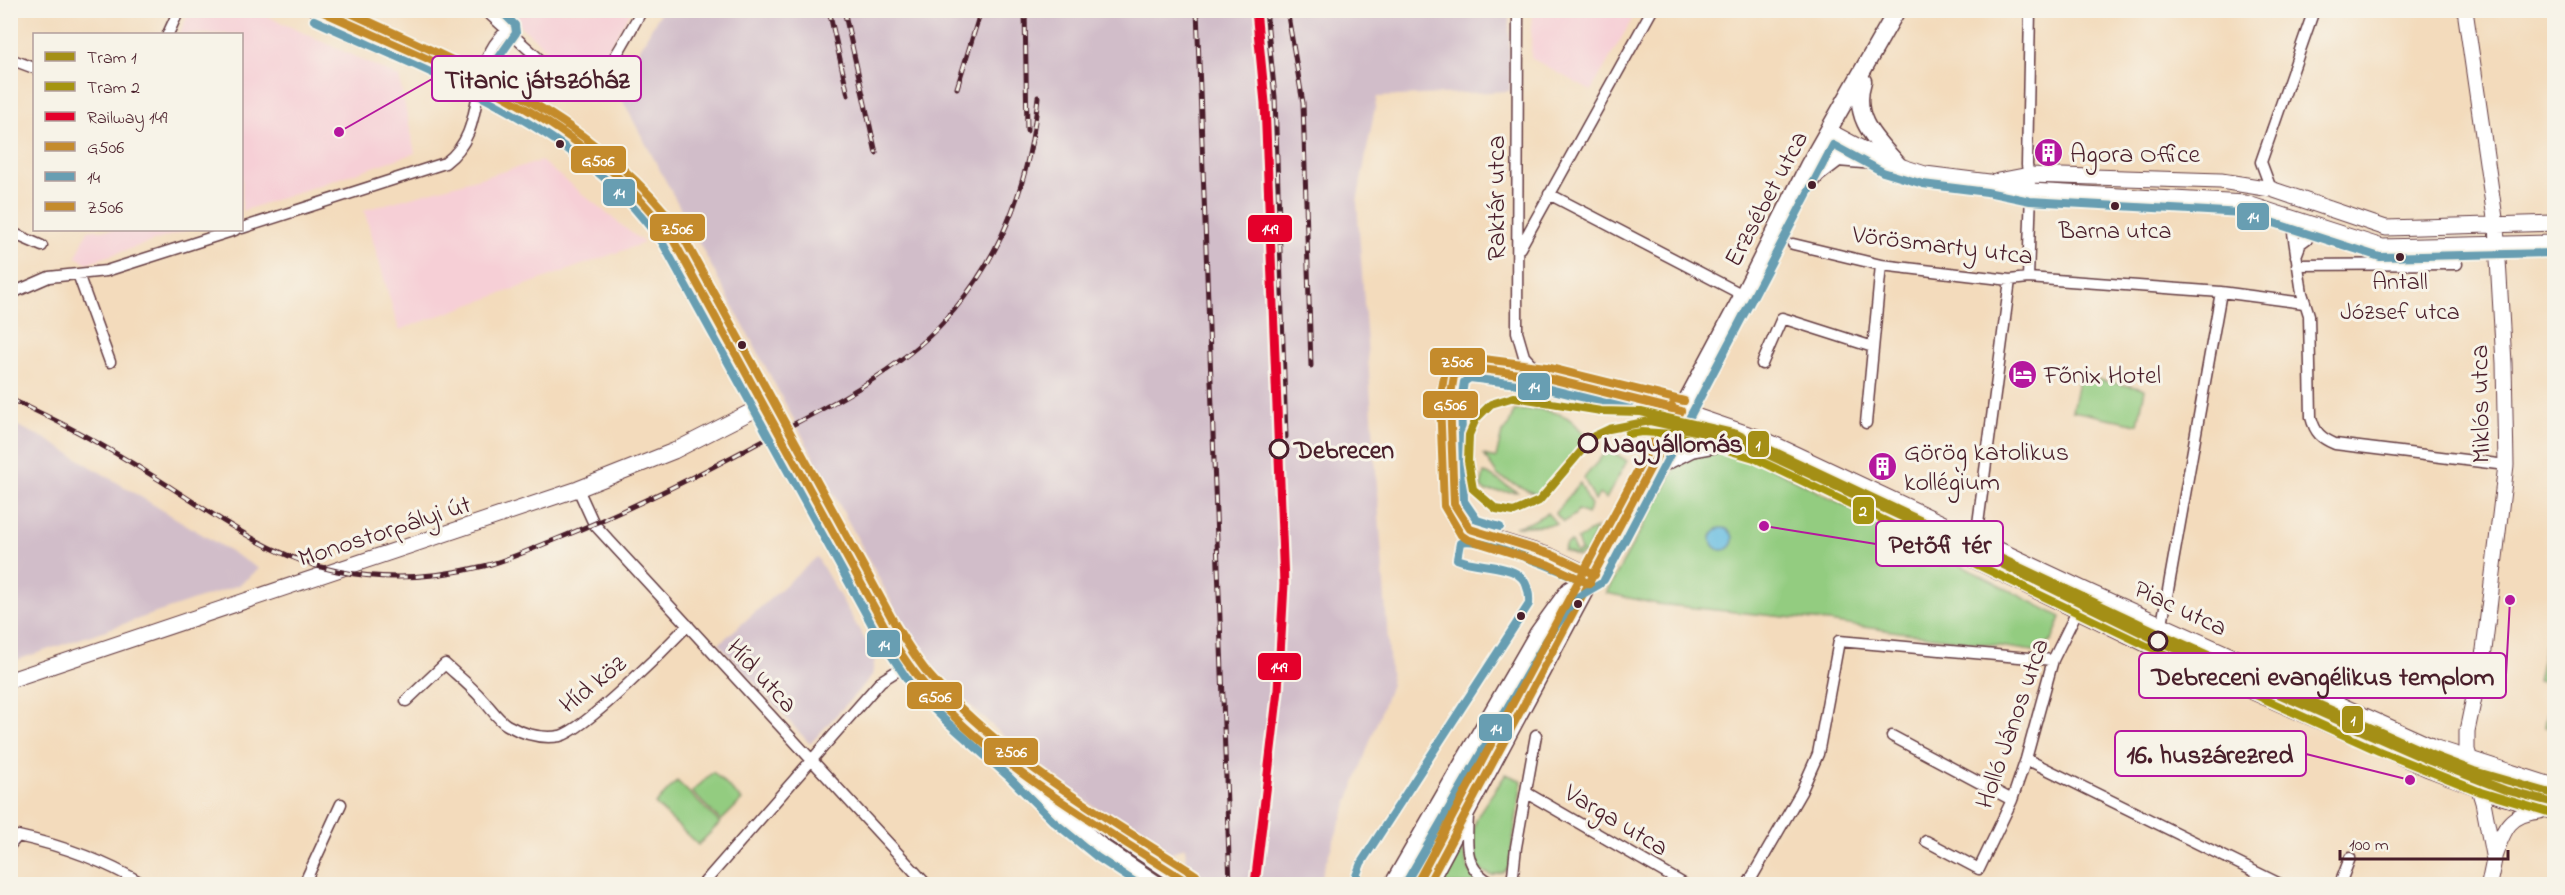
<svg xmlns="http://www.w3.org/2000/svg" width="2565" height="895" font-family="'Indie Flower',sans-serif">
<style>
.built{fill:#f6cfd6}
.industrial{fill:#d1bdc9}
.green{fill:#93cc80;stroke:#6e7656;stroke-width:1.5}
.water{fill:#63bce1;stroke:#566e86;stroke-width:1.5}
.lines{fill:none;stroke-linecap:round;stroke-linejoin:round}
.street-casing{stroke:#633b41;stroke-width:13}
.secondary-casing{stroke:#633b41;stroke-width:17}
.primary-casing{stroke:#633b41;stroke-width:19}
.street{stroke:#fff;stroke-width:10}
.secondary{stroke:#fff;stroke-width:15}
.primary{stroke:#fff;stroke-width:16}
.rail-casing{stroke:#4a1f2b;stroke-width:5}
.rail{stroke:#f7f3e8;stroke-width:3;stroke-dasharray:9;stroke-linecap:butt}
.bus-1-casing{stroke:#f7f3e8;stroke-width:12}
.bus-2-casing{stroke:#f7f3e8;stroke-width:12}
.bus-3-casing{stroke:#f7f3e8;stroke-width:12}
.bus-1{stroke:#c48b2c;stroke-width:8}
.bus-2{stroke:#689eb2;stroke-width:8}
.bus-3{stroke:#c48b2c;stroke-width:8}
.rail-1-casing{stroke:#f7f3e8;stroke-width:14}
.rail-1{stroke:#e4002b;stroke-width:9}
.tram-1-casing{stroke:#f7f3e8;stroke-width:12}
.tram-2-casing{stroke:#f7f3e8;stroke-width:12}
.tram-1{stroke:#a48f16;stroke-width:8}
.tram-2{stroke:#a59411;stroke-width:8}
.bus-dot{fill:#4a1f2b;stroke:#f7f3e8;stroke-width:2}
.stop-dot{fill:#f7f3e8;stroke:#4a1f2b;stroke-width:3}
.labels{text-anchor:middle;stroke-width:6;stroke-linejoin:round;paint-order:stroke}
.bus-label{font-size:24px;fill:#4a1f2b;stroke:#f7f3e8}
.poi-label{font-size:26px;fill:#4a1f2b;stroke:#f7f3e8;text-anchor:start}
.street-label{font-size:26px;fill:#4a1f2b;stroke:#f7f3e8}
.stop-label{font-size:26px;font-weight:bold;fill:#4a1f2b;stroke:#f7f3e8;text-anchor:start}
.leader{fill:none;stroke:#b5179e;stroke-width:2}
.callout-dot{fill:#b5179e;stroke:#f7f3e8;stroke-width:2}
.callout{fill:#f7f3e8;stroke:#b5179e;stroke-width:2}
.callout-label{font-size:27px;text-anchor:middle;font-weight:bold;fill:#4a1f2b}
.line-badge{stroke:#f7f3e8;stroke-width:2}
.badge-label{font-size:16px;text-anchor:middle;font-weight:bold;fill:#fff}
</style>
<rect width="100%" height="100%" fill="#f7f3e8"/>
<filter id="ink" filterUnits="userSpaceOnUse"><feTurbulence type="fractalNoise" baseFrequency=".0167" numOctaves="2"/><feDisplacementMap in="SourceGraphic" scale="12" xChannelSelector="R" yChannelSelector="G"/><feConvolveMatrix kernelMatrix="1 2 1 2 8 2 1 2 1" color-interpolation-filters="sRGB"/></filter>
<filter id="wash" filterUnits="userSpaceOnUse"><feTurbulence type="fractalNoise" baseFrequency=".008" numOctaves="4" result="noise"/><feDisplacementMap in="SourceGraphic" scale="24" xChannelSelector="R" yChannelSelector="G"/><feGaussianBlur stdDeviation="1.35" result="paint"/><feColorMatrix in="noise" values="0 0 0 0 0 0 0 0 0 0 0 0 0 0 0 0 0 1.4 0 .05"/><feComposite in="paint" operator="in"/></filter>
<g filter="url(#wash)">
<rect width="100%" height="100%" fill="#f3dbbc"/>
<path class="built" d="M190 11H256L399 77 415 153 242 211V34H179Z
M503 11H631L608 50 582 80Z
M1532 11V10L1637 11 1591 91 1531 58Z
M541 161 644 243 399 330 364 210Z
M88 230H187L87 263 76 257Z"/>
<path class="industrial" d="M661 11H1509L1510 91 1377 97 1357 202 1391 684 1318 884H1188L1185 847 1168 854 1089 803 1010 742 945 682 915 646 617 90Z
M11 423 44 438 259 569 239 585 11 662Z
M817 557 875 657 872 676 810 744 719 644Z"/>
<path class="green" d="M2079 376 2145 389 2138 424 2072 411Z
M1538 409C1566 414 1570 416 1588 439L1539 496 1498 476 1484 455 1496 458 1502 432 1508 427 1514 411Z
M1717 448 1753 458 2061 617 2052 641 2034 651 1814 620 1657 604 1606 593 1681 458Z
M1608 449 1627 461 1606 499 1599 494 1595 501 1584 478Z
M1484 473 1488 474 1517 492 1485 491 1481 487Z
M1580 483 1591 506 1587 514 1578 510 1575 515 1563 522 1555 513Z
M1547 513 1557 524 1515 527 1531 522Z
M1596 528 1588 552 1578 556 1563 550 1566 544 1571 542 1576 553 1581 551 1577 540Z
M2554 602V729L2545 727 2552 683 2537 681Z
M713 772 742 800 721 821 692 792Z
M1506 774 1522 781 1509 866 1504 872 1492 876 1480 870C1460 824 1483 810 1506 774Z
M677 781 720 823 698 845 655 804Z
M1462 849 1469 870 1483 884H1441Z"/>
<path class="water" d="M1711 539a11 11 0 1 1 22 0a11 11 0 1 1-22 0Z"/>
</g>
<g filter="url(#ink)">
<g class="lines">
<defs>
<path id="street" d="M485 10 568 85C575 89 583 92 590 88 605 80 632 27 642 10
M1518 10 1517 332 1524 356 1543 377
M168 34 179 10
M10 59 34 68
M2271 189 2261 162 2314 10
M1549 194 1743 295
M2283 218 2292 226 2302 293 2309 315 2311 417C2315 433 2321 438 2335 444L2506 465
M242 228 445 163C491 129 464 69 506 31
M10 232 42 246
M1793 244 1881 265 2010 280 2028 278 2221 292 2304 303
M1520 248 1652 10
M2296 256 2301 243 2313 234 2332 236
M2297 265 2457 264
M78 274 110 362
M2028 278 2031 191 2027 165 2030 10
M10 294 49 277 106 271 235 230
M1762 364 1782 318 1873 347
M1866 423 1881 265
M578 489 594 524 926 884
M1967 556 1976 539 2010 280
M1595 575 1551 554 1470 529 1454 504 1450 400 1454 376 1467 367 1543 377 1681 411
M2162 624 2221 292
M406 701 445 664C458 676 471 686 482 699 490 707 498 720 507 725 523 734 542 739 560 736 585 730 667 647 688 625
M1892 736 2012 800
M2026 759 2280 884
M1527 793 1684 884
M1468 816C1466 846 1464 871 1494 884
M1926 841 1979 869 2012 800 2026 759 2053 660 2087 591
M10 845 18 836C64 846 103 860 143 884
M304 884 341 804
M703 884 881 681 908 664
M1512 884 1516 847 1536 735
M1748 884 1801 792 1818 754 1839 641 2053 660
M2340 884 2350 858"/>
<path id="secondary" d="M2465 10 2496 225 2504 363 2506 465 2484 650 2467 731V750L2483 802 2494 860 2489 884
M1829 131 1887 162 1925 174 1989 182 2031 191 2245 203 2382 247 2554 243
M1998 181 2029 175 2221 181 2271 189 2386 228 2554 223
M1690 397C1677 441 1726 443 1755 454L2162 652 2426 768 2502 797 2554 812
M1681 411 1763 439 2087 591 2436 748 2554 786
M10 680 578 489 674 451 764 405
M2494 857C2504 829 2508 814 2540 811"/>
<path id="primary" d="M318 10C412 54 514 92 596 157 625 180 648 208 671 236L886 629 923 684 954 715 1016 769 1060 813 1104 849 1156 884
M1863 81C1851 120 1877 140 1900 167
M1802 192 1817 174 1838 158 1887 162
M1649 470 1691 449 1718 444
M1047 789 1190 884
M1393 884 1538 633 1569 590 1594 575
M1428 884 1743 295 1808 166 1897 10"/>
</defs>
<use href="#street" class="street-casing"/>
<use href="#secondary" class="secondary-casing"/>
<use href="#primary" class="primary-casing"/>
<use href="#street" class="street"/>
<use href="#secondary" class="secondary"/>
<use href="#primary" class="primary"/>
<defs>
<path id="rail" d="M829 10 848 95
M844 10 876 153
M1025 10 1027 131
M1197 10 1230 884
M1266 10 1275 97 1286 437
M1287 10 1303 103 1311 366
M957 88 981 10
M10 399C60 421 107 447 153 476 211 512 268 557 337 571 386 581 435 578 484 566 509 560 533 548 557 539 622 513 683 483 745 450 818 410 899 376 954 310 1006 248 1030 177 1038 97"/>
</defs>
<use href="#rail" class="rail-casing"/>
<use href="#rail" class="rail"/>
<defs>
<path id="bus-1" d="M319 10C417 55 524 94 606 166 630 187 651 211 671 236L886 629C896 646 906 663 919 678 985 762 1101 826 1190 884
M1595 575 1551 554 1470 529 1454 504 1450 400 1454 376 1467 367 1543 377 1681 411
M1428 884 1681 411"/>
<path id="bus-2" d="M314 20C410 64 515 102 597 172 622 192 642 217 662 242L877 634 915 691 947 722 1009 777 1053 821 1097 857 1138 884
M488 87 497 60 516 33 515 25 500 10
M1500 527 1477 520 1464 501 1461 401 1464 382 1470 378 1541 387 1678 421
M1604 580 1833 145 1883 172 1923 184 1987 192 2030 201 2243 213 2380 257 2554 253
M1353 884 1361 863 1529 604C1532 558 1485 571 1457 559L1460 543C1475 533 1571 575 1590 584
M1405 884 1547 639 1576 598 1600 584"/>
<path id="bus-3" d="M344 10C470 68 594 117 680 231L895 624C906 642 917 661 931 677 1003 759 1104 816 1196 875
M1590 584 1547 564 1467 539 1461 535 1444 506 1440 400 1445 371 1462 358 1468 357 1546 367 1684 401
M1419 879 1672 406"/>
</defs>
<use href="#bus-1" class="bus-1-casing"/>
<use href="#bus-2" class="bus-2-casing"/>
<use href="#bus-3" class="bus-3-casing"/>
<use href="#bus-1" class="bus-1"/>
<use href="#bus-2" class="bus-2"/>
<use href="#bus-3" class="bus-3"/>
<defs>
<path id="rail-1" d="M1255 884 1278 690 1284 584 1265 103 1256 10"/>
</defs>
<use href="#rail-1" class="rail-1-casing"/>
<use href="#rail-1" class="rail-1"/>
<defs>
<path id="tram-1" d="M2554 794 2474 771 2432 755 2168 637 1737 434 1641 412 1601 411 1514 397 1491 404 1476 419 1469 435 1468 461 1473 489 1496 509 1514 512 1539 501 1594 436 1609 429 1650 421 1736 440 1971 549 2158 641 2430 761 2505 790 2554 803"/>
<path id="tram-2" d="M1628 434 1642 432 1673 434 1754 458 2147 646 2379 751 2481 792 2551 813"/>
</defs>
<use href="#tram-1" class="tram-1-casing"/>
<use href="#tram-2" class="tram-2-casing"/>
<use href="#tram-1" class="tram-1"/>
<use href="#tram-2" class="tram-2"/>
</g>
</g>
<defs>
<symbol id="building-disc" viewBox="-11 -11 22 22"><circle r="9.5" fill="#b5179e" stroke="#f7f3e8"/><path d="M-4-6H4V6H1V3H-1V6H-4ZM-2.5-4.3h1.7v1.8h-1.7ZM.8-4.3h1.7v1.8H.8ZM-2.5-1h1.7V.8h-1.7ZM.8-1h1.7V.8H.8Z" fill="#fff"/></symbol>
<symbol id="hotel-disc" viewBox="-11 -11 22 22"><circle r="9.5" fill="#b5179e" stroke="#f7f3e8"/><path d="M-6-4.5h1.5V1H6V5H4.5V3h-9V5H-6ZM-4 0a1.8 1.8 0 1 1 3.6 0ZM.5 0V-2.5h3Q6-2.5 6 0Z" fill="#fff"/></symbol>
</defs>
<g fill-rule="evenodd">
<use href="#building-disc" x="2032" y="136" width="33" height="33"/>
<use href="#hotel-disc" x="2006" y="358" width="33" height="33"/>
<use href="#building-disc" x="1866" y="450" width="33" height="33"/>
</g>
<g class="bus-dot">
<circle cx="560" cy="144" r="5"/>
<circle cx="1812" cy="185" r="5"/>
<circle cx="2115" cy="206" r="5"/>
<circle cx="2400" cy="257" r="5"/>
<circle cx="742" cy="345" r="5"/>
<circle cx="1578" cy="604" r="5"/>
<circle cx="1521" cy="616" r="5"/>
</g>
<g class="stop-dot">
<circle cx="1588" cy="443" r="9"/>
<circle cx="1279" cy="449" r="9"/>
<circle cx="2158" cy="641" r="9"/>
</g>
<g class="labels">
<g class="bus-label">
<text x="2115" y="238">Barna utca</text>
<text x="2400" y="289">Antall<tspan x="2400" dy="30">József utca</tspan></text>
</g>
<g class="poi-label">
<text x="2070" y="162">Agora Office</text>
<text x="2044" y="383">Főnix Hotel</text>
<text x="1904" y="460">Görög katolikus<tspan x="1904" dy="30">kollégium</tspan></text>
</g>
<g class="street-label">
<text transform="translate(1495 198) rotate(-90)" y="9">Raktár utca</text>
<text transform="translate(1765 198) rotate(-62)" y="9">Erzsébet utca</text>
<text transform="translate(1943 244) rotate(7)" y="9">Vörösmarty utca</text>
<text transform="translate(2479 404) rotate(-91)" y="9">Miklós utca</text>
<text transform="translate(384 530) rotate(-18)" y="9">Monostorpályi út</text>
<text transform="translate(2181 607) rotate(25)" y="9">Piac utca</text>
<text transform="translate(763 675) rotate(47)" y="9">Híd utca</text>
<text transform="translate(592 683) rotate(-39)" y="9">Híd köz</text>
<text transform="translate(2011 723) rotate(-71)" y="9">Holló János utca</text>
<text transform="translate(1617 819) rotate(31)" y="9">Varga utca</text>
</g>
<g class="stop-label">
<text x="1603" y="452">Nagyállomás</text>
<text x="1294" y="458">Debrecen</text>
</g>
</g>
<path class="leader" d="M339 132L432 79M1764 526L1876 544M2510 600L2506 675M2410 780L2306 754"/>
<g class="callout-dot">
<circle cx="339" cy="132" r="6"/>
<circle cx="1764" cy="526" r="6"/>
<circle cx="2510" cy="600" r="6"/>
<circle cx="2410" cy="780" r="6"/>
</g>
<g class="callout">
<rect x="432" y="56" width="209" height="45" rx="6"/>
<rect x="1876" y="521" width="127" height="45" rx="6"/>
<rect x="2139" y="653" width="367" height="45" rx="6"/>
<rect x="2115" y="731" width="191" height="45" rx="6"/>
</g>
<g class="callout-label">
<text x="537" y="88">Titanic játszóház</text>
<text x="1940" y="553">Petőfi tér</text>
<text x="2323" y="685">Debreceni evangélikus templom</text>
<text x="2210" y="763">16. huszárezred</text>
</g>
<g class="line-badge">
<rect x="570" y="145" width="57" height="29" rx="6" fill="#c48b2c"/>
<rect x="602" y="178" width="34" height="29" rx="6" fill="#689eb2"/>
<rect x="2236" y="202" width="34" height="29" rx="6" fill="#689eb2"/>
<rect x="649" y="213" width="57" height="29" rx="6" fill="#c48b2c"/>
<rect x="1247" y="214" width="46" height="29" rx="6" fill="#e4002b"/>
<rect x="1429" y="347" width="57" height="29" rx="6" fill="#c48b2c"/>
<rect x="1517" y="372" width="34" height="29" rx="6" fill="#689eb2"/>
<rect x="1422" y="390" width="57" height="29" rx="6" fill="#c48b2c"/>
<rect x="1747" y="430" width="23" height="28" rx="6" fill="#a48f16"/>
<rect x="1852" y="496" width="23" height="29" rx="6" fill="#a59411"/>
<rect x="866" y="629" width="35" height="29" rx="6" fill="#689eb2"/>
<rect x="1257" y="652" width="45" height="29" rx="6" fill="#e4002b"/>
<rect x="906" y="681" width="57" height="29" rx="6" fill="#c48b2c"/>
<rect x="2341" y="705" width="23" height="29" rx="6" fill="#a48f16"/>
<rect x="1478" y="713" width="35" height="29" rx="6" fill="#689eb2"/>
<rect x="983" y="737" width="56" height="29" rx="6" fill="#c48b2c"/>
</g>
<g class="badge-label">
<text x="598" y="166">G506</text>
<text x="619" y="198">14</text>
<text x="2253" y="222">14</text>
<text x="677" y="234">Z506</text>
<text x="1270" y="234">149</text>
<text x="1457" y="367">Z506</text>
<text x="1534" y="392">14</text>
<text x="1450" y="410">G506</text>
<text x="1758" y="450">1</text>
<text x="1863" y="516">2</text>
<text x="884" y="650">14</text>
<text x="1279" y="672">149</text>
<text x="935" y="702">G506</text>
<text x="2353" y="725">1</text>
<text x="1496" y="734">14</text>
<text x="1011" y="757">Z506</text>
</g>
<rect width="2565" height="895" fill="none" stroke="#f7f3e8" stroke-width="36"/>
<rect x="33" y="33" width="210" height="198" fill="#f7f3e8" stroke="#b29e9c" stroke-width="1.5"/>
<rect x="45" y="52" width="30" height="9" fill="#a48f16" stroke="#b29e9c" stroke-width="1.5"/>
<text x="87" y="63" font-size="18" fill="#4a1f2b">Tram 1</text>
<rect x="45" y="82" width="30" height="9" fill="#a59411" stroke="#b29e9c" stroke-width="1.5"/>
<text x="87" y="93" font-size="18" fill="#4a1f2b">Tram 2</text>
<rect x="45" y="112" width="30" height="9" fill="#e4002b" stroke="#b29e9c" stroke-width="1.5"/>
<text x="87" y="123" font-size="18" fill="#4a1f2b">Railway 149</text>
<rect x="45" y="142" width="30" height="9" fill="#c48b2c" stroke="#b29e9c" stroke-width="1.5"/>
<text x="87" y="153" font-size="18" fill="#4a1f2b">G506</text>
<rect x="45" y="172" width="30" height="9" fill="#689eb2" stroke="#b29e9c" stroke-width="1.5"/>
<text x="87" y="183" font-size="18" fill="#4a1f2b">14</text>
<rect x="45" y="202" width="30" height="9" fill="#c48b2c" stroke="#b29e9c" stroke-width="1.5"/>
<text x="87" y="213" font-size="18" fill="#4a1f2b">Z506</text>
<path d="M2340 850v9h168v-9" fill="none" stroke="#4a1f2b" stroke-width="3"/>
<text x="2349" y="850" font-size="18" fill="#4a1f2b" stroke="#f7f3e8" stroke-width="4.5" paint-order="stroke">100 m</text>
</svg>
